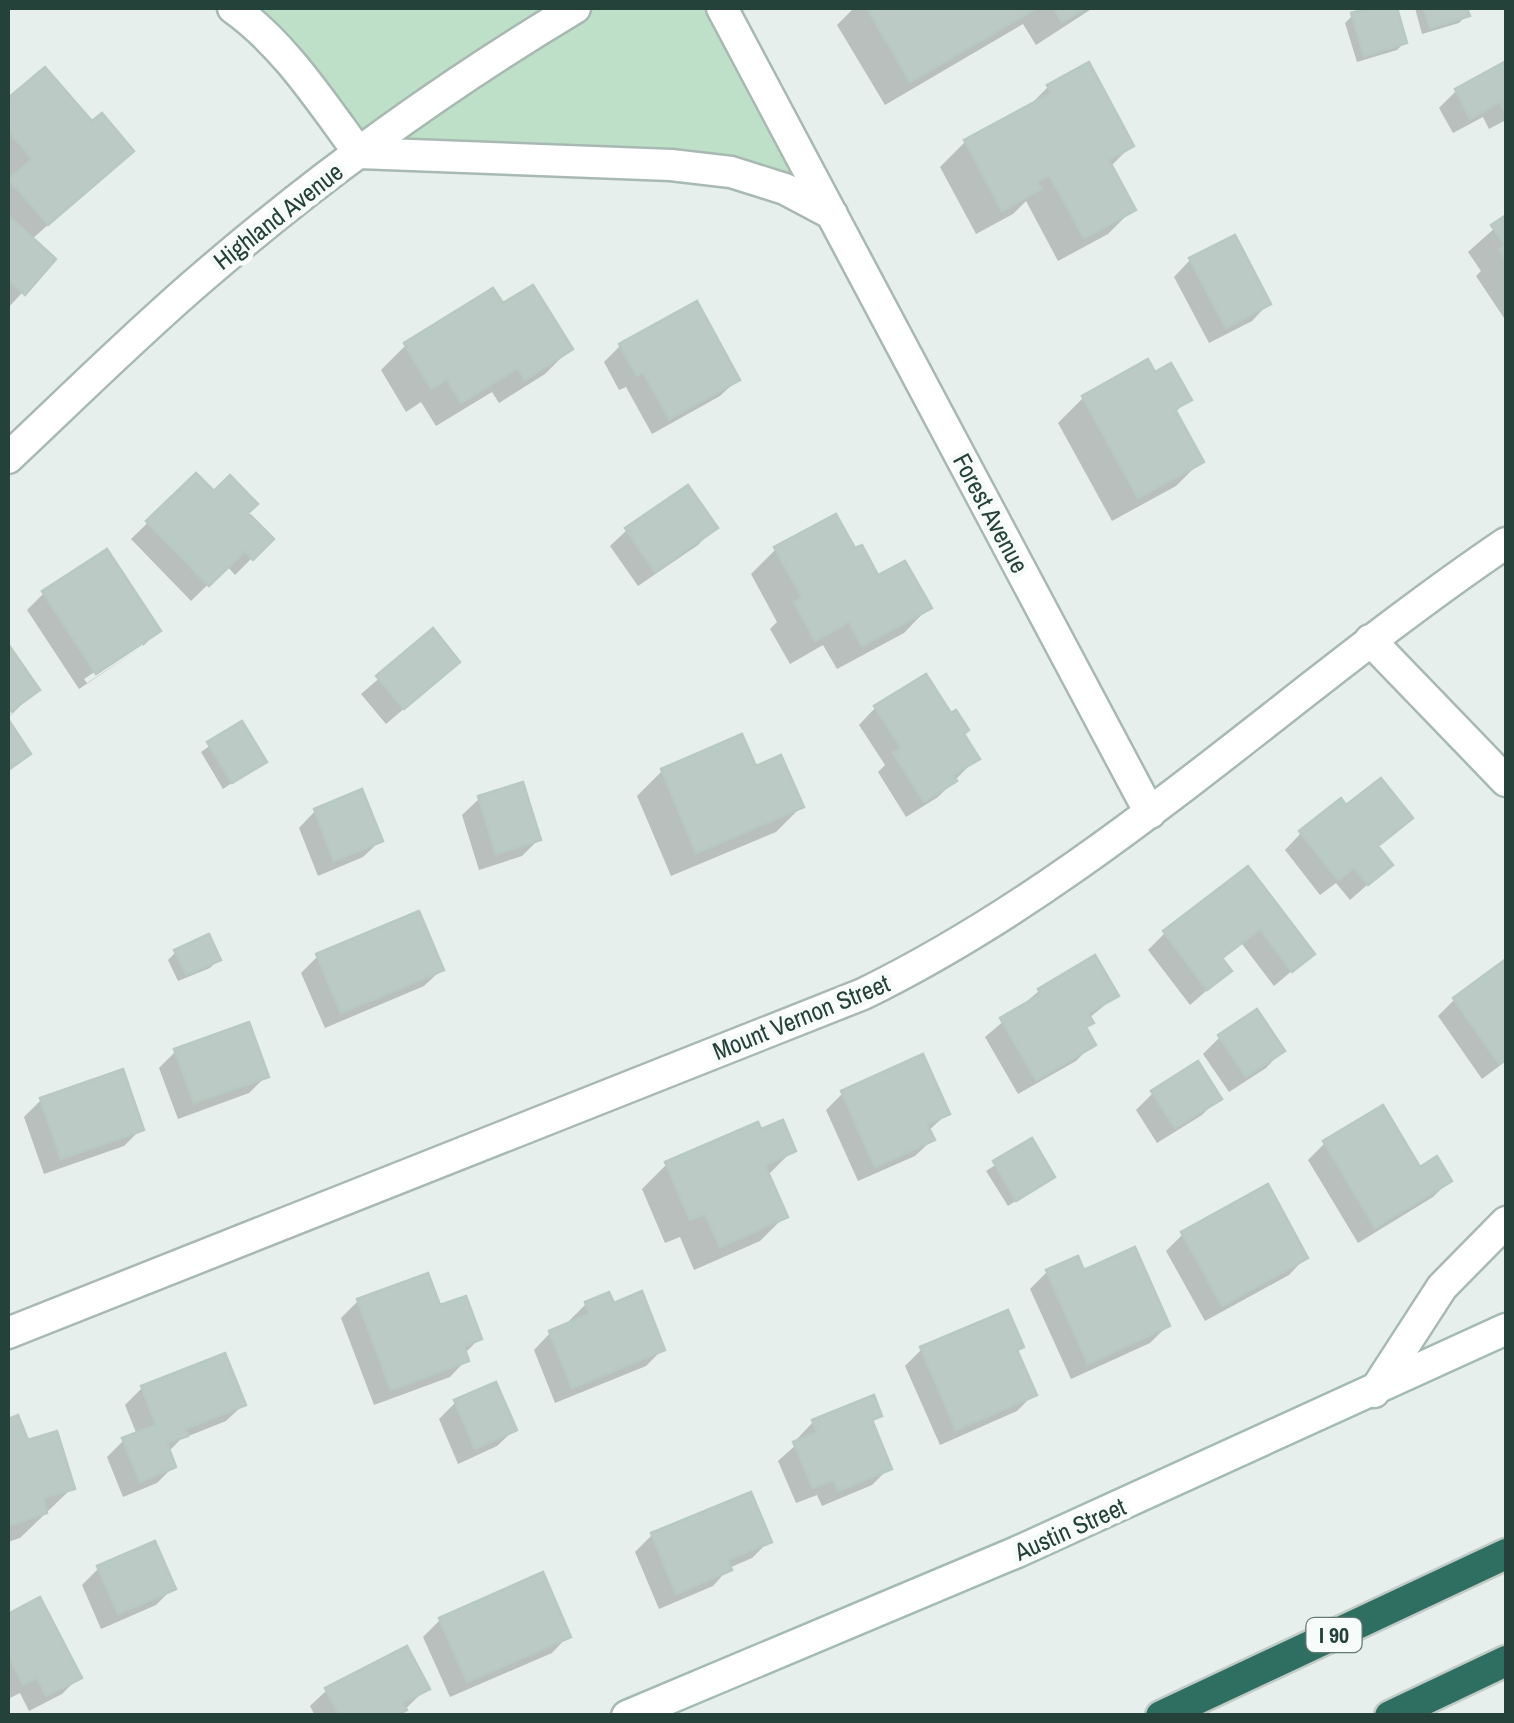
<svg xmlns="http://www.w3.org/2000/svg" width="1514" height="1723" font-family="'Archivo Narrow',sans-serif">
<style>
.green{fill:#bfe0c8}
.shadow{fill:#0003}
.building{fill:#bbcac4;stroke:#b8c9c2;stroke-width:2.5}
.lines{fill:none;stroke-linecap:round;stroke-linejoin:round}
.street-casing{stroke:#a8b8b2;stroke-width:35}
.secondary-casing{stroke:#a4bbb3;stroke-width:35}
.highway-casing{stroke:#c2cac8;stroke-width:35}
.street{stroke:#fff;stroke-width:30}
.secondary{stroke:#fff;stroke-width:30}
.highway{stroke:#2f6f62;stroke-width:30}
.labels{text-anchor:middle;stroke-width:10;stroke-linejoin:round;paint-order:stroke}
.shield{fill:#f7fbf9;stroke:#637a73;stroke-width:2.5}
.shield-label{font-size:22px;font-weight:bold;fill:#24423a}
.street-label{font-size:25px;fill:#24423a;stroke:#f7fbf9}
</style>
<rect width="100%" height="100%" fill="#e6efeb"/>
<path class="green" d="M233 8H722L832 214 785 189 359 153Z"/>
<path class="shadow" d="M854 8H1093L1036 45 1023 24 885 105 837 25Z
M1378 8H1394L1405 42 1397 50 1357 62 1345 23 1352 16Z
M1415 8H1465L1467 15 1459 23 1422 34Z
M1506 64V120L1489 129 1483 117 1453 133 1439 108 1456 91Z
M45 70 92 125 131 151 31 240 53 259 8 308V101Z
M1048 87 1131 146 1110 167 1133 209 1108 234 1058 261 1026 201 1013 214 976 234 940 167 965 142 1025 110Z
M1506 218V321L1476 276 1481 271 1468 252Z
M1190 260 1268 304 1252 321 1209 343 1174 277Z
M502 307 570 349 545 374 499 403 492 392 436 426 421 402 406 412 381 370 406 345Z
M620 346 737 380 720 396 652 434 626 387 619 390 604 362Z
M1154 375 1188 399 1175 413 1201 461 1176 486 1112 521 1058 423 1083 398Z
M196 476 214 494 245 513 271 539 235 575 227 566 191 601 131 539Z
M714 528 698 545 638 586 610 546 627 530Z
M776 549 854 551 877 579 928 608 904 633 837 669 823 645 790 664 770 629 777 622 751 574Z
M44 593 158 631 143 646V640L84 679 87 683 142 647 79 689 27 610Z
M433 632 440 678 386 724 361 694Z
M8 648 36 690 8 718 12 713V707L8 710Z
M925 677 977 758 938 797 906 817 878 772 885 765 859 725 875 708Z
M241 724 264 761 223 789 201 752Z
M754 770 801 807 776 832 671 876 637 796 662 771Z
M479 799 539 839 522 856 479 870 462 815Z
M1346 809 1410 818 1376 848 1390 865 1350 900 1336 883 1320 895 1285 850 1301 833Z
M315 811 380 841 363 857 318 876 299 828Z
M1248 870 1312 954 1274 986 1242 944 1220 961 1229 971 1190 1005 1148 950 1165 933Z
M176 952 218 960 210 968 178 981 168 960Z
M318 956 441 970 424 986 325 1028 301 973Z
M1506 962V1061L1482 1079 1438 1016 1454 1000Z
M1039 991 1116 996 1089 1018 1091 1022 1084 1029 1093 1044 1076 1061 1018 1094 985 1037Z
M1220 1037 1282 1051 1266 1068 1229 1092 1203 1054Z
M176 1051 266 1076 249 1093 178 1119 159 1068Z
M843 1093 947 1114 928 1131 932 1140 915 1156 858 1181 826 1110Z
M1153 1093 1218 1099 1202 1115 1157 1143 1136 1110Z
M41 1100 141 1129 124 1146 44 1174 24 1117Z
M760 1133 793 1150 767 1176 785 1216 760 1241 694 1270 680 1237 665 1243 642 1189 667 1164Z
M1031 1141 1052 1177 1008 1206 986 1171Z
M1325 1143 1419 1170 1449 1181 1433 1197 1358 1243 1308 1160Z
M1183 1234 1305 1258 1289 1275 1205 1321 1166 1251Z
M1047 1272 1083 1273 1167 1326 1150 1343 1071 1379 1030 1289Z
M358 1301 439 1309 479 1339 464 1354 466 1360 450 1377 374 1405 341 1318Z
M586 1304 612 1306 662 1350 646 1366 555 1403 534 1350 550 1333 571 1324 569 1321Z
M1021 1346 1015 1352 1034 1394 1017 1411 940 1445 905 1366 922 1349Z
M142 1388 243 1405 226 1421 181 1439 168 1452 174 1466 157 1483 123 1497 107 1457 124 1440 137 1435 125 1405Z
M456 1402 514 1430 497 1446 458 1464 439 1419Z
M879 1415 871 1423 889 1468 872 1485 822 1506 817 1495 796 1503 778 1461 798 1443 797 1439 813 1422Z
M17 1418 27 1444 72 1488 20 1538 8 1542V1422Z
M652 1535 769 1541 752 1558 729 1568 713 1586 659 1609 635 1552Z
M99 1568 173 1588 156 1605 101 1629 82 1585Z
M39 1600 79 1677 62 1694 29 1711 20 1693 8 1699V1617Z
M440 1620 568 1636 552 1653 450 1697 423 1637Z
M427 1688 398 1716H315L310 1706 327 1690Z"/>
<path class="building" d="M867 8H1037L910 82Z
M1053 8H1086L1062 22Z
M1370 8H1397L1407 43 1364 56 1351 13Z
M1424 8H1467L1470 16 1430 28Z
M1506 61V114L1500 102 1470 119 1455 89Z
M1089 62 1134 146 1109 160 1136 210 1084 238 1049 175 1037 182 1041 189 1002 211 964 140 1051 93 1047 85Z
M45 67 92 121 102 113 134 151 48 225 9 179 32 159 8 130V98Z
M1506 215V260L1499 249 1505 245 1491 225Z
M11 218 56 259 25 295 8 280V222Z
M1235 235 1271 304 1226 328 1189 258Z
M533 285 573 349 525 380 518 368 461 403 447 379 431 389 404 343 493 288 503 303Z
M697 301 740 380 669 419 643 372 637 376 619 344Z
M1148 359 1155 372 1171 363 1192 400 1175 409 1204 462 1138 498 1082 396Z
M196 473 214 491 230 475 258 504 248 513 274 539 253 560 245 551 209 586 146 521Z
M688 485 718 528 655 572 625 528Z
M836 514 855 548 862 545 878 575 905 561 932 608 862 646 849 622 815 641 794 602 802 598 774 547Z
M107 549 161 631 96 674 42 591Z
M433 628 460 662 404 709 376 676Z
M8 644 40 690 8 713Z
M926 674 951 713 956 710 969 730 964 734 980 759 953 775 957 781 924 802 893 753 901 748 874 706Z
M8 719 31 754 8 770Z
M242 721 267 762 232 783 207 742Z
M742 734 756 766 781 755 804 807 696 853 661 769Z
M1381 778 1413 818 1378 846 1393 865 1368 885 1354 868 1338 880 1299 831 1341 798 1346 805Z
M523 782 541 840 496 854 478 796Z
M362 789 383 841 334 861 314 809Z
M1248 866 1315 954 1292 972 1260 929 1222 958 1232 971 1207 990 1163 931Z
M419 911 444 970 341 1013 316 954Z
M209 934 221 960 186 975 174 950Z
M1095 955 1119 996 1088 1013 1094 1023 1086 1027 1096 1045 1036 1080 1000 1018 1041 994 1038 989Z
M1506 959V1059L1499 1064 1453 998Z
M1257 1009 1285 1051 1246 1077 1218 1035Z
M249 1022 269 1077 194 1103 174 1049Z
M923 1054 950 1114 927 1124 935 1140 875 1167 841 1091Z
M1198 1061 1222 1099 1175 1128 1151 1091Z
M123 1069 144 1130 61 1159 40 1098Z
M1383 1105 1420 1167 1437 1156 1452 1181 1375 1228 1323 1141Z
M783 1120 796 1151 765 1165 788 1217 720 1247 705 1214 690 1220 665 1162 758 1122 761 1129Z
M1032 1138 1055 1177 1016 1201 993 1161Z
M1268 1184 1308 1258 1222 1306 1181 1232Z
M1135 1247 1170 1326 1088 1364 1046 1270 1078 1256 1084 1270Z
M428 1273 440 1305 466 1296 482 1339 464 1346 469 1361 391 1390 357 1299Z
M642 1291 665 1350 572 1388 549 1331 589 1314 585 1302 609 1292 614 1303Z
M1008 1310 1024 1347 1017 1350 1037 1395 956 1430 920 1347Z
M225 1353 246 1405 185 1429 188 1436 167 1443 176 1467 140 1482 122 1438 156 1425 141 1386Z
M496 1382 517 1430 475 1449 454 1400Z
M874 1395 882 1416 872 1420 892 1469 838 1491 834 1480 813 1488 793 1442 817 1432 812 1420Z
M18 1415 28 1440 57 1431 75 1489 43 1498 47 1513 8 1526V1419Z
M751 1492 772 1542 728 1560 732 1570 676 1594 651 1533Z
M155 1541 176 1589 118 1614 97 1566Z
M543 1572 571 1637 467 1682 439 1618Z
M40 1597 82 1678 46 1696 37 1678 23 1685 8 1654V1614Z
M407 1646 430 1689 403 1703 407 1710 395 1716H340L325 1688Z"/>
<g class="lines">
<defs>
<path id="street" d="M233 8C285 45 321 102 359 153L671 165 731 172 785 189 832 214
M722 8 1150 813
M8 458C73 397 136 334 204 276 319 177 445 86 575 8
M1370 640 1506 781
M8 1333 863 994C1100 878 1289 690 1506 543
M1374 1392 1442 1287 1506 1222"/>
<path id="secondary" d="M627 1716 1017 1552 1506 1329"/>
<path id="highway" d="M1161 1716 1506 1554
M1390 1716 1506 1661"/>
</defs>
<use href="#street" class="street-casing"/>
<use href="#secondary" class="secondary-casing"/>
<use href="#highway" class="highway-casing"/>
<use href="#street" class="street"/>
<use href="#secondary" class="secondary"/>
<use href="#highway" class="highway"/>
</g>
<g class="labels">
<rect class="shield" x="1306.5" y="1618" width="55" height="34" rx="8"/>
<g class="shield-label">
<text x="1334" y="1643">I 90</text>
</g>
<g class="street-label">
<text transform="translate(278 216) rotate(-38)" y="9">Highland Avenue</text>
<text transform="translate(991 513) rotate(62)" y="9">Forest Avenue</text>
<text transform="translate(801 1017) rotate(-22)" y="9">Mount Vernon Street</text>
<text transform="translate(1070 1529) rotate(-24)" y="9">Austin Street</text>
</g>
</g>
<rect width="1514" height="1723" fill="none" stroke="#24423a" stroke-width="20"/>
</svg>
